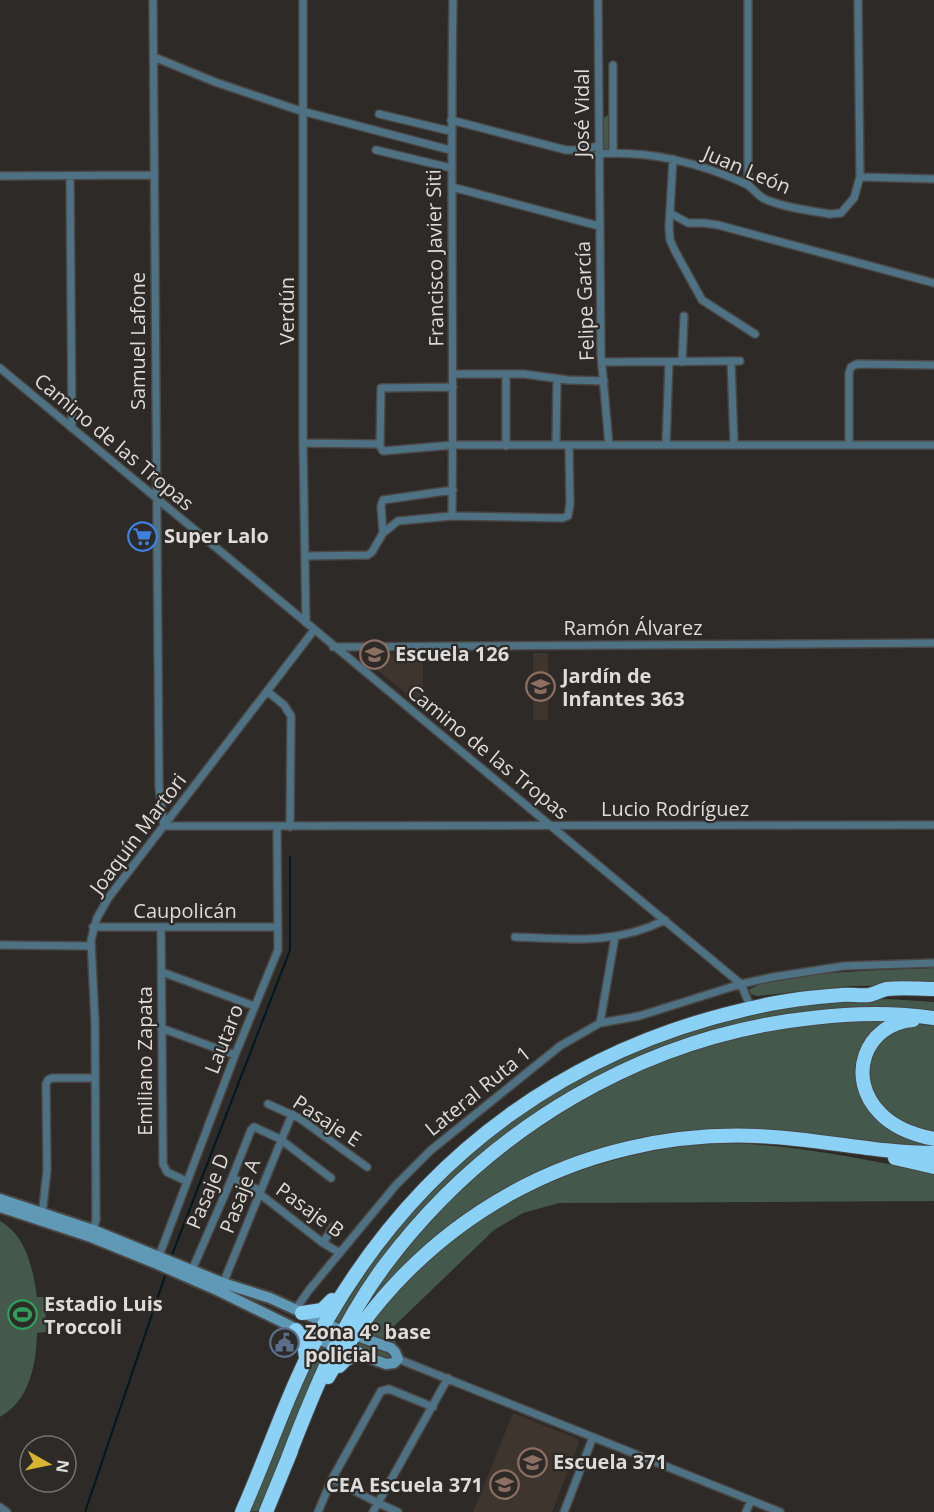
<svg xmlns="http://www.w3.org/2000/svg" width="934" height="1512" font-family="'Open Sans',sans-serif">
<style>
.built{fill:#3d352e}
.green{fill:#44594c}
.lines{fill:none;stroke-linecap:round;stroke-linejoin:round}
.stream{stroke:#001820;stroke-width:2}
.street-casing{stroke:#494644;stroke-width:10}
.secondary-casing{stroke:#494644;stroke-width:14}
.highway-casing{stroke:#494644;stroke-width:16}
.street{stroke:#4f7184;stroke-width:7}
.secondary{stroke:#6099b6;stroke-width:10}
.highway{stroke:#8bd1f6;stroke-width:14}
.labels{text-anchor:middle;stroke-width:4.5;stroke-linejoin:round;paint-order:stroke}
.street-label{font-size:20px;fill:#dedcda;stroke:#2d2a27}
.poi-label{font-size:20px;font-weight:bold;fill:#dedcda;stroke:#2d2a27;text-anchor:start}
</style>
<rect width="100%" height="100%" fill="#2d2a27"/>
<path class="built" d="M533 653H548V720H533Z
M362 654H423V707L361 657Z
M513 1413 578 1439 579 1443 552 1512H473Z"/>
<path class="green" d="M608 115 610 120 609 149 605 151 601 146 602 119Z
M934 968V985L850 986 757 996 751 994 749 990C773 971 898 970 934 968Z
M888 999 934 1002V1011L908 1009 775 1018 572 1091 518 1124 500 1138 465 1167 433 1198 389 1250 340 1325 333 1321 382 1246 457 1162 547 1095 661 1038 755 1012 840 1000Z
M854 1020H889L870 1036 868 1106 934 1143V1148C883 1144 831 1140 780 1136 756 1135 732 1131 708 1131 629 1131 527 1171 463 1217 431 1239 404 1265 378 1292L375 1295 374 1294C377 1285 384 1278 389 1271 401 1255 413 1240 426 1225 512 1126 632 1060 759 1032 791 1025 822 1023 854 1020Z
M916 1024 934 1026V1135L925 1133 888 1115 869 1089 868 1059 884 1035Z
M708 1143C785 1142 859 1158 934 1173V1201L559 1203 523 1213 494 1230 389 1331 396 1343 370 1336 366 1330C373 1316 387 1304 398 1292 476 1202 591 1154 708 1143Z
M0 1221C27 1236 33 1270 37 1297H45L46 1332 37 1333C36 1365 30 1400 0 1417Z
M357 1340 390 1353 388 1359 351 1349Z
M318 1345 328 1349 260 1511 247 1512Z"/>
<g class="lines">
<path class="stream" d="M172 1255 290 950V857
M85 1512 166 1273"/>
<defs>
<path id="street" d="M153 0 159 787 164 826 934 825
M303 0V443L306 623
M598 0 601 355 609 445
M748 0V185
M154 57 215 82 298 110 450 150
M379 114 450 131
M451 120 566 150H581L598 146
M376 150 451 168
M613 153V65
M598 154C648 150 701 163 746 184 754 188 758 197 767 200 787 208 810 211 830 214L841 213 854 198 860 177 858 0
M673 159 669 227 670 240 675 251 702 300 755 334
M0 176 154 175
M70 176 72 428
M860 177 934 179
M452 187 599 226
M670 213 688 223H704L718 225 934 283
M731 361 734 444
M603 362 740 361
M682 362 684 316
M0 368 741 984 751 1008
M453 374H524L568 380 604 381
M506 375V446
M453 387 381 388 380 446 383 451 453 445H934
M303 443 380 444
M556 445 557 379
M666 445 669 362
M849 445V373L851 367 857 364 934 365
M452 516C454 344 450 172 453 0
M383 533 381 506 383 500 453 490
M305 556 368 555 372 552 383 533 398 521 452 516 562 518 568 516 570 504 569 446
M333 647 934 643
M267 691 284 705 291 716 290 827
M93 927H278
M161 928 163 1164 167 1172 186 1181
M515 937C568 939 616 945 665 920
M0 945 91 946
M162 972 254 1006
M600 1023 615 937
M161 1028 235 1055
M268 1104 299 1118 367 1167
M232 1178 259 1190
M260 1194 323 1243 340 1253
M42 1216 47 1170 46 1084 48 1080 52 1078H95
M92 1234 96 1220 95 1022 91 940 97 918 109 897 314 630
M323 1243 333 1227
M159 1256 235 1055 278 950 277 827
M192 1270 232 1178 251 1130 254 1127 280 1139 331 1178
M222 1286 292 1114
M295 1310 309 1290 396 1185 431 1150 560 1046 600 1023 639 1016 741 984 773 977 844 966 934 963
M398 1359 780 1512
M332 1479 378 1503 398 1512
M0 1507 7 1512
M318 1512 332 1479 381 1391 389 1389 433 1407
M373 1512 448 1378
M564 1512 593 1437
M746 1512 751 1500"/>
<path id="secondary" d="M0 1199 93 1230 223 1283 270 1298 343 1331 391 1348 395 1352 398 1359 394 1363 386 1364 317 1339 219 1291 155 1263 91 1237 0 1207"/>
<path id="highway" d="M913 1020C864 1024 846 1079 880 1113 894 1128 914 1135 934 1139
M895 1158 934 1167
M302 1313 322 1310 332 1300
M296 1330 304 1340 306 1359
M339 1366 346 1359 358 1354
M328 1377C415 1220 578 1129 757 1136 817 1138 874 1153 934 1153
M288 1458C314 1390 341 1324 385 1265 487 1129 642 1036 812 1018 853 1013 893 1012 934 1018
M242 1512C271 1447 292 1379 328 1318 424 1152 574 1045 761 1006 787 1000 814 997 841 995 850 994 860 996 869 995 875 994 881 990 887 989 902 987 919 989 934 989
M266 1512 291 1451"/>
</defs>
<use href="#street" class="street-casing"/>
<use href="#secondary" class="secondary-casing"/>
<use href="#highway" class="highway-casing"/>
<use href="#street" class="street"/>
<use href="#secondary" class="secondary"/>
<use href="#highway" class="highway"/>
</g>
<defs>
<symbol id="supermarket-ring" viewBox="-11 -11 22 22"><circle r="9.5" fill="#2d2a27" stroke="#3f7fe0" stroke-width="1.5"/><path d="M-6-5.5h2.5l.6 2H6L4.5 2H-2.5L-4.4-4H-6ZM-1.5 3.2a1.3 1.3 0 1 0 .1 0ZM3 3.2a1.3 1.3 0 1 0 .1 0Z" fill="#3f7fe0"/></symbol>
<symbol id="school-ring" viewBox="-11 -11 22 22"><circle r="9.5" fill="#2d2a27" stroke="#8d6e63" stroke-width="1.5"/><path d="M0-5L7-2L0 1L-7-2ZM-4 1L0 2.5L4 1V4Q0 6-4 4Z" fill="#8d6e63"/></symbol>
<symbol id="stadium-ring" viewBox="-11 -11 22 22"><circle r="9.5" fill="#2d2a27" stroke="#2e9e5b" stroke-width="1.5"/><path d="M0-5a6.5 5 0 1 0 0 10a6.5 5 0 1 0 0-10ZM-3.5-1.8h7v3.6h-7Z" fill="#2e9e5b"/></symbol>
<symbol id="civic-ring" viewBox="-11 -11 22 22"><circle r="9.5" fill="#2d2a27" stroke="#5c6f8a" stroke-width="1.5"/><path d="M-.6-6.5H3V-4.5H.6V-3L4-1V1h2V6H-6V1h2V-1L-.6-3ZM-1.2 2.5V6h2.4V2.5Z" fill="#5c6f8a"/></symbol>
</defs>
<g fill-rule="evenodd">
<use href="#supermarket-ring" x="126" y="520" width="33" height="33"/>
<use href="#school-ring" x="358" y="638" width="33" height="33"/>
<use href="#school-ring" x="524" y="670" width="33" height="33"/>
<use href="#stadium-ring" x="6" y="1298" width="33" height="33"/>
<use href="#civic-ring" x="268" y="1326" width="33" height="33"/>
<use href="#school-ring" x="516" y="1446" width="33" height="33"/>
<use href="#school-ring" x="488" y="1468" width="33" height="33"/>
</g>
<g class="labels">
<g class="street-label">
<text transform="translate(582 113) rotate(-90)" y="7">José Vidal</text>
<text transform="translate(747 170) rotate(23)" y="7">Juan León</text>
<text transform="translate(435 258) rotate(-91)" y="7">Francisco Javier Siti</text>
<text transform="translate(585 301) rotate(-92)" y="7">Felipe García</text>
<text transform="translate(287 311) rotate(-90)" y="7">Verdún</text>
<text transform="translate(138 341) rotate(-90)" y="7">Samuel Lafone</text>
<text transform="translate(114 442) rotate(40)" y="7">Camino de las Tropas</text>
<text x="633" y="635">Ramón Álvarez</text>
<text transform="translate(488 752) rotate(39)" y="7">Camino de las Tropas</text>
<text x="675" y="816">Lucio Rodríguez</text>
<text transform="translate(138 834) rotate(-53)" y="7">Joaquín Martori</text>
<text x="185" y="918">Caupolicán</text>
<text transform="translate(224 1039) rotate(-69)" y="7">Lautaro</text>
<text transform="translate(145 1061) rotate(-90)" y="7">Emiliano Zapata</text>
<text transform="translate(478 1091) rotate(-39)" y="7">Lateral Ruta 1</text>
<text transform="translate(327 1121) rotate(33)" y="7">Pasaje E</text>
<text transform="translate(208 1191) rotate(-67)" y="7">Pasaje D</text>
<text transform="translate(240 1196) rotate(-69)" y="7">Pasaje A</text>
<text transform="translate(310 1210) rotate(36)" y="7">Pasaje B</text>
</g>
<g class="poi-label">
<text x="164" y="543">Super Lalo</text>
<text x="395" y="661">Escuela 126</text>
<text x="562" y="683">Jardín de<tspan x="562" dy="23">Infantes 363</tspan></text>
<text x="44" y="1311">Estadio Luis<tspan x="44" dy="23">Troccoli</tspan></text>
<text x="305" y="1339">Zona 4° base<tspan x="305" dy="23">policial</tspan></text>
<text x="553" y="1469">Escuela 371</text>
<text x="483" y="1492" text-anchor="end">CEA Escuela 371</text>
</g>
</g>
<g transform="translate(48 1464) rotate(99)"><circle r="28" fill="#2d2a27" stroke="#74716f" stroke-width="1.5"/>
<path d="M0-4.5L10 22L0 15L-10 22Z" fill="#d7b434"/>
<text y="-9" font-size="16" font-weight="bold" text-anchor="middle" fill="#dedcda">N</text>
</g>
</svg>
